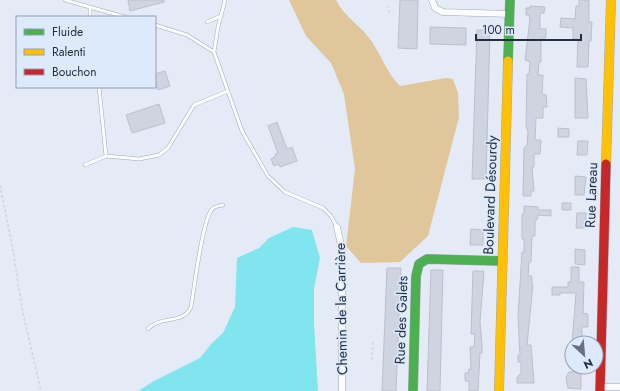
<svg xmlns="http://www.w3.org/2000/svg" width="620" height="391" font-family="Jost,sans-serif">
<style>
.forest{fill:#dfc79b}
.water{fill:#80e5ee}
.building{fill:#cfd4e1;stroke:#bcbfce}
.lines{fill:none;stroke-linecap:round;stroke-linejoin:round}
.lane-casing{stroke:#a0a8b6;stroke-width:4}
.street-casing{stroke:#a0a8b6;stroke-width:7}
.fast-casing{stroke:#a0a8b6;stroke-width:10}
.slow-casing{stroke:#a0a8b6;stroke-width:10}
.jam-casing{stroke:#a0a8b6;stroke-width:10}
.path{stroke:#d1d4d8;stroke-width:1.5;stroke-dasharray:3 2;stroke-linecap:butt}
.lane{stroke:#fbfcfe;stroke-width:3}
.street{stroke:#fbfcfe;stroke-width:6}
.fast{stroke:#4caf50;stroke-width:9}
.slow{stroke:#ffc107;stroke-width:9}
.jam{stroke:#c62828;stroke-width:9}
.labels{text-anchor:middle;stroke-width:3;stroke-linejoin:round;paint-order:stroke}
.street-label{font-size:14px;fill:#232e42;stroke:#ddeafe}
</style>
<rect width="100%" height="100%" fill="#e5ebf6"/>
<path class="forest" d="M289 0H336C344 17 362 26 372 42 382 57 387 73 400 86L446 78 453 79 458 93 459 117 428 236 400 262 361 263 346 246 355 169 344 94 331 63 306 36Z"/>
<path class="water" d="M293 227 312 230 320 258 314 289V323L318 391H138L154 381 200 358 212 343 223 333 235 307 237 258 259 248 269 238Z"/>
<path class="building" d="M128 0H164V2L130 11Z
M400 0H418L417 49 398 48Z
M579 0H589V22H592L591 41H589L588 67H577L578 39H573V28L560 27 561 18 575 19 576 6H579Z
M530 6 545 7 544 13H540V29H546V38H541V62H539L538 75H543L542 94 546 95 547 107H543V118H536L535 140H541L540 154H534V167H532L534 191H531V196H523L524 148 527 145 528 132 526 126 527 74 529 75 530 62 525 60 530 19 529 15H526V8H530Z
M430 27 466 28V45L430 44Z
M477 30H490L486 179H472Z
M165 71 170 86 158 90 155 81V74Z
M575 78 586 79 588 118H575Z
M159 104 165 123 132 133 126 115Z
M277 122 287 149 292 147 297 161 280 167 279 164 274 166 271 159 276 156 275 154 278 153 268 126Z
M558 128 569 129V137H558Z
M578 141H588L587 155H577Z
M575 176 586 177 584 195H575Z
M562 203H571V210H562Z
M524 206 538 207V210H551V216L538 215 537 220H535V236H532L531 262H529L528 276H532V284H533L527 345H531L534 383H517V377L521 373V362H518V355H520L518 316 522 252H524V239H522V214H524Z
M577 213H586L585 228H576Z
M471 229 483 230V245H470Z
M575 249 585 250V265L575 264Z
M571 267H579V282H584L583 313 588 314V327H582V343H572L576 293H560V295H552V287H568V282H571Z
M387 268H401L396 391H382Z
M431 270H443L440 391H427Z
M473 271H484L480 322 482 344V353H480L478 391H469V381H465V373H468L469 369H471L470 347H474L475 334H471Z
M569 372H581V389L568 388 566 378Z"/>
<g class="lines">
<defs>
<path id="lane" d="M65 0 125 17
M90 7V17
M207 22 221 16
M155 25 187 35 214 52 242 131 268 176 285 192 323 208 331 216 337 227
M214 52 218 27 225 0
M106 156 139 159 159 155 168 148 194 105 228 91
M85 165 106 156 99 87
M148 329C160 315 183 325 191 307 194 290 202 221 212 209 215 206 219 206 223 205"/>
<path id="street" d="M432 0 435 8 443 12 510 14
M337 227 342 250V391
M600 387H620"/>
<path id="fast" d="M508 61 510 0
M413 391 416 276 419 264 427 259 502 261"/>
<path id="slow" d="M606 164 611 0
M499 391 508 61"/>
<path id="jam" d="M600 391 606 164"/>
</defs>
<use href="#lane" class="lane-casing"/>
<use href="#street" class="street-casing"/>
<use href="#fast" class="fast-casing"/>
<use href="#slow" class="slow-casing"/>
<use href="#jam" class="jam-casing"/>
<path class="path" d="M389 13V7
M0 185 12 245 23 313 41 391
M372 360 373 341"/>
<use href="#lane" class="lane"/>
<use href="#street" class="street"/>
<use href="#fast" class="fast"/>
<use href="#slow" class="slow"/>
<use href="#jam" class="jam"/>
</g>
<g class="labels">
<g class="street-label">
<text transform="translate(490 195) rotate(-88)" y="5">Boulevard Désourdy</text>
<text transform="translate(591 195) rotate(-88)" y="5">Rue Lareau</text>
<text transform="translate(341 309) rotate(-91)" y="5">Chemin de la Carrière</text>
<text transform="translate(401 320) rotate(-88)" y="5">Rue des Galets</text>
</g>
</g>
<rect x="16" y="16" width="140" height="72" fill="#ddeafe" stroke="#939fb3"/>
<rect x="24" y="29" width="20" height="6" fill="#4caf50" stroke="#939fb3"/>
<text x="52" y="36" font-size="12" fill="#232e42">Fluide</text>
<rect x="24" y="49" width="20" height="6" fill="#ffc107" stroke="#939fb3"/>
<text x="52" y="56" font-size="12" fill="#232e42">Ralenti</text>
<rect x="24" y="69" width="20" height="6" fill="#c62828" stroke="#939fb3"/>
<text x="52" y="76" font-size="12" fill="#232e42">Bouchon</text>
<g transform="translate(584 355) rotate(154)"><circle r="19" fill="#ddeafe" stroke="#939fb3"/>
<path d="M0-3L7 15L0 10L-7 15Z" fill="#677081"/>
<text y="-6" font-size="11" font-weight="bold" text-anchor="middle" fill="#232e42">N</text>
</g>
<path d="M476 34v6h105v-6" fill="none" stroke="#232e42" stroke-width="2"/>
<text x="482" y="34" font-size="12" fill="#232e42" stroke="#ddeafe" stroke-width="3" paint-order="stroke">100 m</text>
</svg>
